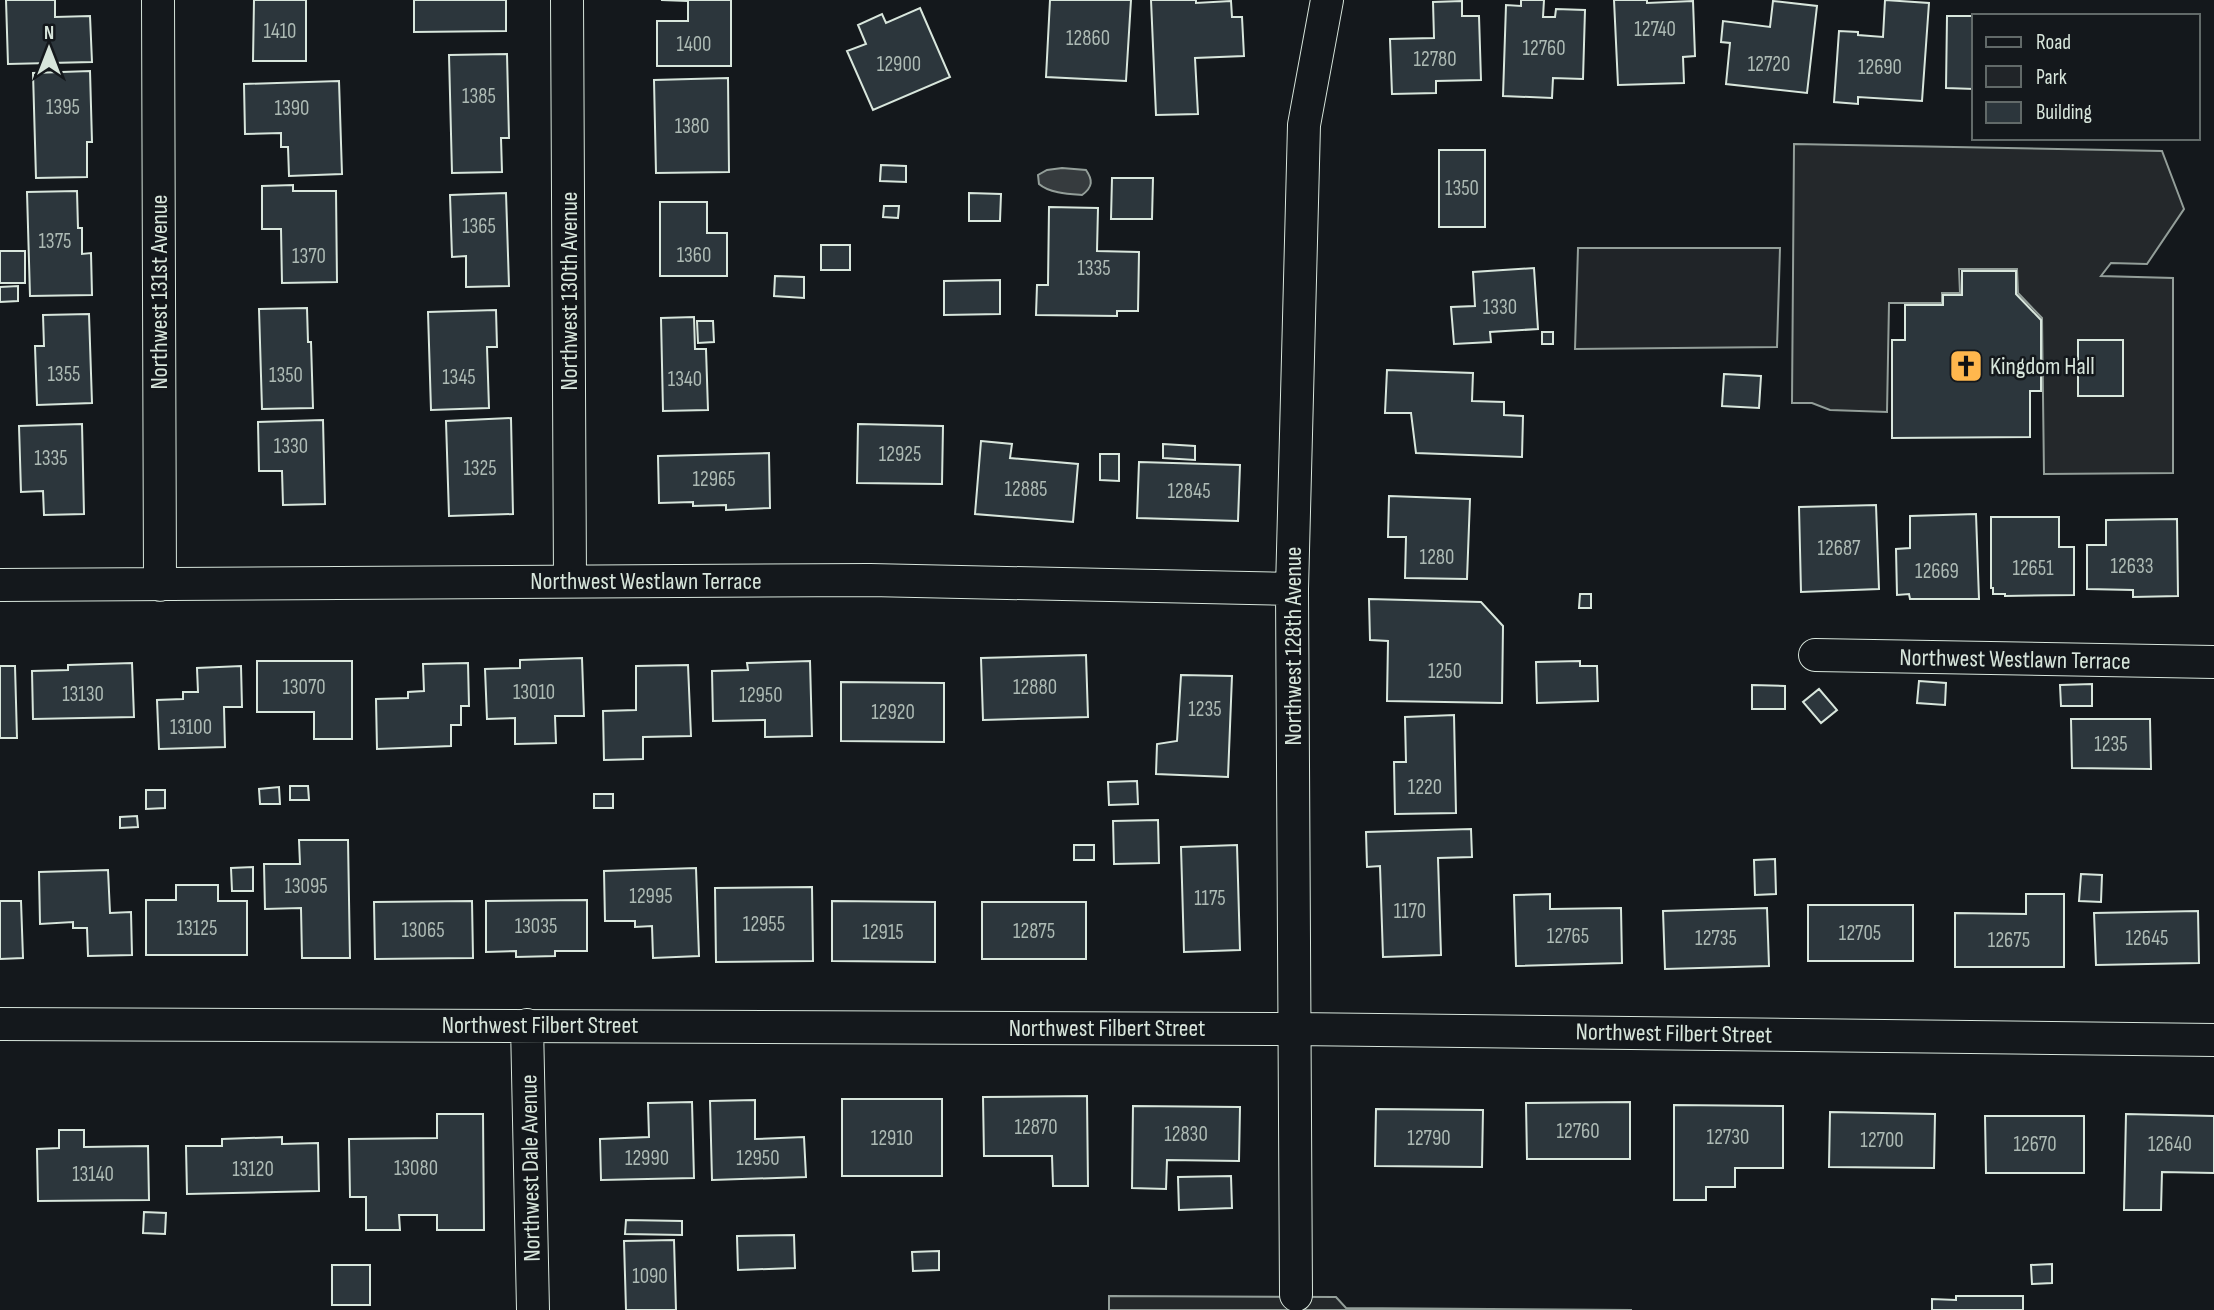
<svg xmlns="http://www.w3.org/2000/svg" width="2214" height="1310" font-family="'Sofia Sans Condensed',sans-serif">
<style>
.green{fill:#202428;stroke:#939e99;stroke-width:2}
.parking{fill:#24282b;stroke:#939e99;stroke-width:2}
.water{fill:#363b3e;stroke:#939e99;stroke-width:2}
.building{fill:#2c363c;stroke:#d8e6dc;stroke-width:2}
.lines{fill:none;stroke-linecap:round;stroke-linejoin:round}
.minor-casing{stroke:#d8e6dc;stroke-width:34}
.minor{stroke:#14181c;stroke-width:32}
.labels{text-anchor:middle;stroke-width:5;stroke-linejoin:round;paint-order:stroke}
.number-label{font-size:21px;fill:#adbab4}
.street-label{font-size:24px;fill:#d8e6dc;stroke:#14181c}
.poi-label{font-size:24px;fill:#d8e6dc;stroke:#14181c;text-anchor:start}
</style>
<rect width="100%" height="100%" fill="#14181c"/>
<path class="green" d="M1578 248H1780L1777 347 1575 349Z"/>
<path class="parking" d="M1794 144 2162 151 2184 209 2147 264 2111 263 2101 276 2173 278V473L2044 474 2042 318 2018 293 2017 269H1959L1960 293H1942V303H1889L1887 412 1830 410 1812 403H1792Z
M1109 1296 1336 1297 1346 1308 1632 1310H1109Z"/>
<path class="water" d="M1062 168 1086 170C1093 180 1093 187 1082 195 1069 194 1049 193 1039 184L1038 175 1047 170Z"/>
<path class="building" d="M6 0H55V17L90 16 92 62 8 64Z
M254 0H306V61H253Z
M414 0H506V31L414 32Z
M661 0H731V66H657V21H688V1Z
M1050 0H1131L1126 81 1046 77Z
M1151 0H1196V3L1231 1 1232 17H1242L1244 56 1195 58 1198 114 1156 115Z
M1521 0H1544L1543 17H1555L1556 9 1585 10 1583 79 1553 78 1552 98 1503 96 1506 5 1521 6Z
M1614 0H1647V3L1693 1 1695 56 1683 57 1684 83 1618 85Z
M1885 0 1929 3 1922 101 1858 97V104L1834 102 1839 31 1858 32V35L1883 37Z
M1462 1V16H1479L1481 80 1436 81V93L1392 94 1390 39 1434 38 1433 2Z
M1773 1 1817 6 1807 93 1726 84 1730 43 1721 42 1723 21 1770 27Z
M920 8 950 77 873 110 847 51 866 44 858 25 882 14 886 23Z
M1947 16H1984H1974V89L1946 88Z
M507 54 509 138H501L502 172 452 173 449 55Z
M90 71 92 142H87V177L36 178 33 73Z
M728 78 729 172 656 173 654 80Z
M339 81 342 174 289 176 288 147H281V133L245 134 244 84Z
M1439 150H1485V227H1439Z
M881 165 906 166V182L880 181Z
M1112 178H1153L1152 219H1111Z
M293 185V191H336L337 282 282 283 281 229H262V186Z
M77 191 78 228H82V254L91 253 92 295 30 296 27 192Z
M506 193 509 286 466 287V256L452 257 450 195Z
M969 193 1001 194 1000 221H969Z
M660 202H707V233H727V276H660Z
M884 206H899L898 218 883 217Z
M1049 207 1098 208 1097 251 1139 252 1138 311H1117V316L1036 315 1037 285H1048Z
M821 245H850V270H821Z
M0 251H25V283H0Z
M1534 268 1538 329 1490 332 1491 342 1454 344 1451 307 1475 306 1473 272Z
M1962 271H2016V294L2041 320V391H2030V437L1892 438V340H1905V305H1943V295H1962Z
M775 276 804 277V298L774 296Z
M1000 280V314L944 315V281Z
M18 286V301L0 302V287Z
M307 308 308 342H311L313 408 262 409 259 309Z
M496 310 497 347H487L489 408 431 410 428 312Z
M89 314 92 403 37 405 35 346H44L43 315Z
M694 317 695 349H706L708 410 663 411 661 318Z
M697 321H713L714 342 698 343Z
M1542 332H1553V344H1542Z
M2078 340H2123V396H2078Z
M1387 370 1473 373 1472 401 1504 402V415L1523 416 1522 457 1416 453 1411 413H1385Z
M1724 374 1761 376 1759 408 1722 406Z
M511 418 513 514 449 516 446 421Z
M323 420 325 504 283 505 282 471H259L258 422Z
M82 424 84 514 44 515 43 491 21 492 19 426Z
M858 424 943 426 942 484 857 483Z
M981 441 1012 444 1010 458 1078 464 1073 522 975 514Z
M1163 444 1195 446V460L1163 458Z
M769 453 770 508 726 510V505L693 506V502L659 503 658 456Z
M1100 454H1119V481L1100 480Z
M1139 462 1240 465 1238 521 1137 518Z
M1389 496 1470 499 1467 579 1405 578 1406 537H1388Z
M1876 505 1879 589 1801 592 1799 507Z
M1976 514 1979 599H1910L1909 594 1897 595 1896 549 1910 548V516Z
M1991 517H2059V547H2074V595L2005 596V594H1993V588H1991Z
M2177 519 2178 596 2133 597V590L2087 589V545H2106V520Z
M1580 594H1591V608H1579Z
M1369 599 1481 602 1503 626 1502 703 1387 701 1388 641 1370 640Z
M1086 655 1088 717 983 720 981 658Z
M582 658 584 716H555L556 743 515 744V718L487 719 485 669 520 668V660Z
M257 661H352V739H314V712H257Z
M810 661 812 736 765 737V720L713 721 712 671 748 670 747 663Z
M1580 661V666H1597L1598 701 1537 703 1536 662Z
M132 663 134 717 33 719 32 671 68 670V665Z
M468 663 469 706H461V725H451V746L377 749 376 699 408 698V692L424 691 423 664Z
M688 665 691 736 643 737V759L604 760 603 711 636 710V666Z
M0 666H15L17 738H0Z
M241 666 242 707H224L225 747 159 749 157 700 183 699V692H198L197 668Z
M1181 675 1232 676 1228 777 1156 774 1157 744 1177 741Z
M1919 681 1946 683 1945 705 1917 703Z
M841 682 944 683V742L841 741Z
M2092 684V706H2061L2060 685Z
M1752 685 1785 686V709H1752Z
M1819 689 1837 710 1821 723 1803 702Z
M1454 715 1456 813 1395 814 1394 762H1406L1405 717Z
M2071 719H2150L2151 769 2072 768Z
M1137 781 1138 804 1109 805 1108 782Z
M290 786H308L309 800H290Z
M279 787 280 804H260L259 789Z
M146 790H165V808L146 809Z
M594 794H613V808H594Z
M137 816 138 827 120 828V817Z
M1158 820 1159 863 1114 864 1113 821Z
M1471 829 1472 857 1438 858 1441 955 1383 957 1380 866 1367 867 1366 832Z
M299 840H348L350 958H302L301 908 265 909 264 864H300Z
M1074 845H1094V860H1074Z
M1237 845 1240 950 1184 952 1181 847Z
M1775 859 1776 894 1755 895 1754 860Z
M253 867V891H232L231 868Z
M696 868 699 956 653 958 652 926 635 927V921H605L604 871Z
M108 870 110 913 131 912 132 955 88 956 87 928H73V922L40 924 39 872Z
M2081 874 2102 875 2101 902 2079 901Z
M176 885H218V901H247V955H146V900H176Z
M812 887 813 961 716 962 715 888Z
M1550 894V909L1621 908 1622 963 1516 966 1514 895Z
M2026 894H2064V967H1955V913L2026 914Z
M587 900V951H555V956L516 957V951L486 952V901Z
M0 901H21L23 958 0 959Z
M472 901 473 958 375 959 374 902Z
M832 901 935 902V962L832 961Z
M982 902H1086V959H982Z
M1808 905H1913V961H1808Z
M1767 908 1769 966 1665 969 1663 911Z
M2198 911 2199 963 2096 965 2094 913Z
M1087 1096 1088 1186H1053L1052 1156H984L983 1097Z
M842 1099H942V1176H842Z
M755 1100V1139L804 1137 806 1177 712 1180 710 1101Z
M692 1102 694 1178 601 1180 600 1139 649 1137 648 1103Z
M1630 1102V1159H1527L1526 1103Z
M1674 1105 1783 1106V1168H1735V1187H1706V1200H1674Z
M1133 1106 1240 1107 1239 1161 1167 1160 1166 1189 1132 1188Z
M1376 1109 1483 1110 1482 1167 1375 1166Z
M1830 1112 1935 1114 1934 1168 1829 1167Z
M437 1114H483L484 1230H437V1215H399L400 1230H366V1197H350L349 1139 437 1138Z
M2126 1114 2214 1116V1173L2162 1172 2161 1210H2124Z
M1985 1116H2084V1173H1986Z
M59 1130H84V1147L148 1146 149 1200 38 1201 37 1149 59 1148Z
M282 1137V1144L318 1143 319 1191 187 1194 186 1146H222V1139Z
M1231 1176 1232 1208 1179 1210 1178 1177Z
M144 1212 166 1213 165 1234 143 1233Z
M626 1220 682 1221V1235L625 1234Z
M794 1235 795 1268 738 1270 737 1236Z
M674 1240 676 1310H626L624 1241Z
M939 1251V1270L913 1271 912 1252Z
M2052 1264V1283L2032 1284 2031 1265Z
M332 1265H370V1305H332Z
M1956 1296H2023V1310H1932V1299L1956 1300Z"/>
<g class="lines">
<defs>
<path id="minor" d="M158 0 160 585
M567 0 570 581
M0 585 870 580 1292 589
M1815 655 2214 662
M0 1024 1295 1029 2214 1040
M527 1025 533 1310
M1296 1295 1292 589 1304 125 1327 0"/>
</defs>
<use href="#minor" class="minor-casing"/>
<use href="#minor" class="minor"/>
</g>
<defs>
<symbol id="church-square" viewBox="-11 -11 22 22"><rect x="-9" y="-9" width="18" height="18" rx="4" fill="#ffb74d" stroke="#14181c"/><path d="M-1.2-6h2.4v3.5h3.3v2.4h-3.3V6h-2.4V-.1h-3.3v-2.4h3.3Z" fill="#111"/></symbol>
</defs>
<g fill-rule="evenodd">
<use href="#church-square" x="1947" y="347" width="38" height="38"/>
</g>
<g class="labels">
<g class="number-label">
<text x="1655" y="36">12740</text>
<text x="280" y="38">1410</text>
<text x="1088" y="45">12860</text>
<text x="694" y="51">1400</text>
<text x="1544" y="55">12760</text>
<text x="1435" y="66">12780</text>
<text x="899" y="71">12900</text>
<text x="1769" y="71">12720</text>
<text x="1880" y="74">12690</text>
<text x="479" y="103">1385</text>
<text x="63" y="114">1395</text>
<text x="292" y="115">1390</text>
<text x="692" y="133">1380</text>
<text x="1462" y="195">1350</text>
<text x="479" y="233">1365</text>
<text x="55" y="248">1375</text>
<text x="694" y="262">1360</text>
<text x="309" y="263">1370</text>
<text x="1094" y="275">1335</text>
<text x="1500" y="314">1330</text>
<text x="64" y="381">1355</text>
<text x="286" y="382">1350</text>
<text x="459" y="384">1345</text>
<text x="685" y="386">1340</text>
<text x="291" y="453">1330</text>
<text x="900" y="461">12925</text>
<text x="51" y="465">1335</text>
<text x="480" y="475">1325</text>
<text x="714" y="486">12965</text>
<text x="1026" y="496">12885</text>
<text x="1189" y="498">12845</text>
<text x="1839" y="555">12687</text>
<text x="1437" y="564">1280</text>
<text x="2132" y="573">12633</text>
<text x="2033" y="575">12651</text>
<text x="1937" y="578">12669</text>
<text x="1445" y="678">1250</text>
<text x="304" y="694">13070</text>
<text x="1035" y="694">12880</text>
<text x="534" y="699">13010</text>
<text x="83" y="701">13130</text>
<text x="761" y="702">12950</text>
<text x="1205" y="716">1235</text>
<text x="893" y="719">12920</text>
<text x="191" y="734">13100</text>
<text x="2111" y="751">1235</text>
<text x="1425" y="794">1220</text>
<text x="306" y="893">13095</text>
<text x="651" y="903">12995</text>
<text x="1210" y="905">1175</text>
<text x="1410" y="918">1170</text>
<text x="764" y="931">12955</text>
<text x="536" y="933">13035</text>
<text x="197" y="935">13125</text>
<text x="423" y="937">13065</text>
<text x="1034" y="938">12875</text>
<text x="883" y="939">12915</text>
<text x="1860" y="940">12705</text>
<text x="1568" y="943">12765</text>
<text x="1716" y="945">12735</text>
<text x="2147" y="945">12645</text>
<text x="2009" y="947">12675</text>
<text x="1036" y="1134">12870</text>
<text x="1578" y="1138">12760</text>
<text x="1186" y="1141">12830</text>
<text x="1728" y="1144">12730</text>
<text x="892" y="1145">12910</text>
<text x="1429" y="1145">12790</text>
<text x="1882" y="1147">12700</text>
<text x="2035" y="1151">12670</text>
<text x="2170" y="1151">12640</text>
<text x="647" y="1165">12990</text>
<text x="758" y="1165">12950</text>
<text x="416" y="1175">13080</text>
<text x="253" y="1176">13120</text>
<text x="93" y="1181">13140</text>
<text x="650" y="1283">1090</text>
</g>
<g class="street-label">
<text transform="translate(569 291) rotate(-90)" y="8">Northwest 130th Avenue</text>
<text transform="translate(159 292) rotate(-90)" y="8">Northwest 131st Avenue</text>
<text x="646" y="589">Northwest Westlawn Terrace</text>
<text transform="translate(1293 646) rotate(-90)" y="8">Northwest 128th Avenue</text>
<text transform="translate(2015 659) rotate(1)" y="8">Northwest Westlawn Terrace</text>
<text x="540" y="1033">Northwest Filbert Street</text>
<text x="1107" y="1036">Northwest Filbert Street</text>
<text transform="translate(1674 1033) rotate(1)" y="8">Northwest Filbert Street</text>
<text transform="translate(530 1168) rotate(-91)" y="8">Northwest Dale Avenue</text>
</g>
<g class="poi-label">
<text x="1990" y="374">Kingdom Hall</text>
</g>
</g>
<rect x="1972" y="14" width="228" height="126" fill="#14181c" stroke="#626a69" stroke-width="2"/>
<rect x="1986" y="37" width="35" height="10" fill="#14181c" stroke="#626a69" stroke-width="2"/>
<text x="2036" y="49" font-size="21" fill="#d8e6dc">Road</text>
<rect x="1986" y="66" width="35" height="21" fill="#202428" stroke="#626a69" stroke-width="2"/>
<text x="2036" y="84" font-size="21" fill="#d8e6dc">Park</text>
<rect x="1986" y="102" width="35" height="21" fill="#2c363c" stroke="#626a69" stroke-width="2"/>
<text x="2036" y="119" font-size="21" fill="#d8e6dc">Building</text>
<g transform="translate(49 49)" stroke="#14181c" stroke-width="5" paint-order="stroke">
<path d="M0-5L12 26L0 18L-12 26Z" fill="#d8e6dc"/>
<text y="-10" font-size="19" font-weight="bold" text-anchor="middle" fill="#d8e6dc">N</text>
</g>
</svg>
